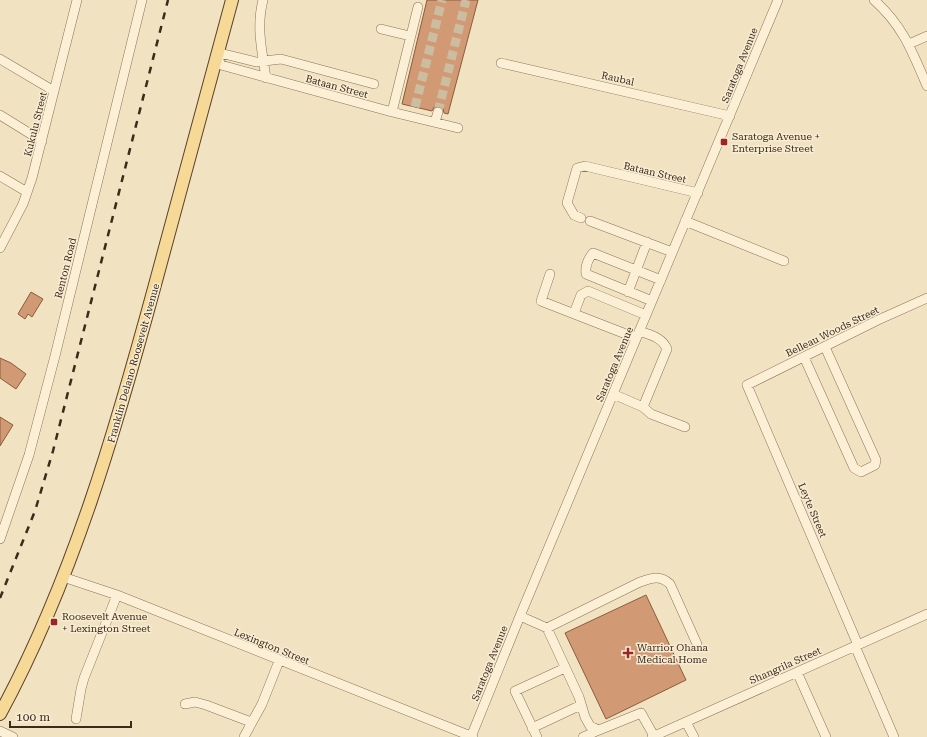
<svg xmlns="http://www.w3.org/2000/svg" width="927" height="737" font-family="'Roboto Serif',serif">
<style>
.building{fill:#d19a75;stroke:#8c5b3c}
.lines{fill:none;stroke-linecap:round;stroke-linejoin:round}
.minor-tunnel{stroke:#ccbda0;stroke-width:9;stroke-dasharray:9 4.5;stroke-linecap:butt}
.minor-casing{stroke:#8c7358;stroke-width:10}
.major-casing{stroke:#59412c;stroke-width:14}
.minor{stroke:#fbefd5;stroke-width:9}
.major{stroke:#f6d897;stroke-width:12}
.rail{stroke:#3a2b1d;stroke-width:2.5;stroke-dasharray:7 7;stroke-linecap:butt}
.poi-dot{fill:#9e2426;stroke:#f8ecd2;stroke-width:1.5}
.labels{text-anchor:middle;stroke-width:3;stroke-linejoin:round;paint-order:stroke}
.street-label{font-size:10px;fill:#3a2b1d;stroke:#f8ecd2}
.poi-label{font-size:10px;fill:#3a2b1d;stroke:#f8ecd2;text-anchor:start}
</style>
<rect width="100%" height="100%" fill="#f1e2c1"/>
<path class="building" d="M427 0H478L448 114 444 113 443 108 439 106 434 107 432 111 402 104Z
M31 292 43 299 32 317 28 314 25 319 18 314Z
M0 358 11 363 26 374 16 389 0 378Z
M0 417 13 425 0 446Z
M646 595 686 680 606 719 565 633Z"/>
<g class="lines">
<path class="minor-tunnel" d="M415 107 442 0
M438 112 466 0"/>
<defs>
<path id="minor" d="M263 0C256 27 262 51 266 78
M874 0C903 26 912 51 927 86
M381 29 410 36
M909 44 927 36
M0 59 54 91
M501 63 730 116
M374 84 281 59 256 62 224 54 217 56 221 65 392 112 458 128
M392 112 418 7
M0 115 42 141
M435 122 438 112
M0 176 27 192
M581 218 574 215 567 203 577 168 585 166 698 193
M590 221 672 252
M685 221 784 261
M0 248 23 204 32 178 77 0
M550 274 541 301 636 338
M628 292 647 242
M652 301 586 274C585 266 588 259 593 253L661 280
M574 313 581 295 588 291 646 315
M804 357 854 468 861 472 875 465 876 460 825 347
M613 394 643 407 667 349C662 337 650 335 639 331
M643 407 651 414 685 427
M0 539 29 455 55 356 142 0
M63 577 117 595 473 737
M520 616 547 628 640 582C652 578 660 575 670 584L697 644
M547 628 579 697 585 717 590 726 599 730 641 713 654 736
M858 645 747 385 878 320 927 298
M855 646 894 737
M797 672 826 737
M185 704 195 702 206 705 251 722
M76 719 81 689 84 678 117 595
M686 722 694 737
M532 728 581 705
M0 731 13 737
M244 737 262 704 279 661
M471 737 520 616 778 0
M537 737 515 691 565 668
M583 737 599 730
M652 737 927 614"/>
<path id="major" d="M0 714C73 579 116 429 156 281 181 187 207 94 232 0"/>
</defs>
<use href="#minor" class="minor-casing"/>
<use href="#major" class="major-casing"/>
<use href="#minor" class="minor"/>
<use href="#major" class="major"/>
<path class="rail" d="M0 598 35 511 53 451 168 0"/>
</g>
<g class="poi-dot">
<rect x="720" y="138" width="8" height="8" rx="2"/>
<rect x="50" y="618" width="8" height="8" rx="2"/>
<path d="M626 647h4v4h4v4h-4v4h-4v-4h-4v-4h4z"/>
</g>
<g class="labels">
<g class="street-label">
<text transform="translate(739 65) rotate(-68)" y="4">Saratoga Avenue</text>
<text transform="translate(618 78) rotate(13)" y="4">Raubal</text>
<text transform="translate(337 86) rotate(15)" y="4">Bataan Street</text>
<text transform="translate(35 124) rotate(-76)" y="4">Kukulu Street</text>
<text transform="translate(655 172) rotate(13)" y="4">Bataan Street</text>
<text transform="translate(65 268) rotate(-76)" y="4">Renton Road</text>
<text transform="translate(832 331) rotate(-26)" y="4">Belleau Woods Street</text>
<text transform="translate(133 363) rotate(-74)" y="4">Franklin Delano Roosevelt Avenue</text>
<text transform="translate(614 364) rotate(-67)" y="4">Saratoga Avenue</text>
<text transform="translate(813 510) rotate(67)" y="4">Leyte Street</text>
<text transform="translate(272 646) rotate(22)" y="4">Lexington Street</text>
<text transform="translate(489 663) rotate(-68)" y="4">Saratoga Avenue</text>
<text transform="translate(785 665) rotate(-24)" y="4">Shangrila Street</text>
</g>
<g class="poi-label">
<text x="732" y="140">Saratoga Avenue +<tspan x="732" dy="12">Enterprise Street</tspan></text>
<text x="62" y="620">Roosevelt Avenue<tspan x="62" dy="12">+ Lexington Street</tspan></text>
<text x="637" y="651">Warrior Ohana<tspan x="637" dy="12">Medical Home</tspan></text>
</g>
</g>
<path d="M10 721v6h121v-6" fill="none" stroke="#3a2b1d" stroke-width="2"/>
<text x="16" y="721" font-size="12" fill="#3a2b1d" stroke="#f8ecd2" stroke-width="3" paint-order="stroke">100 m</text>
</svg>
